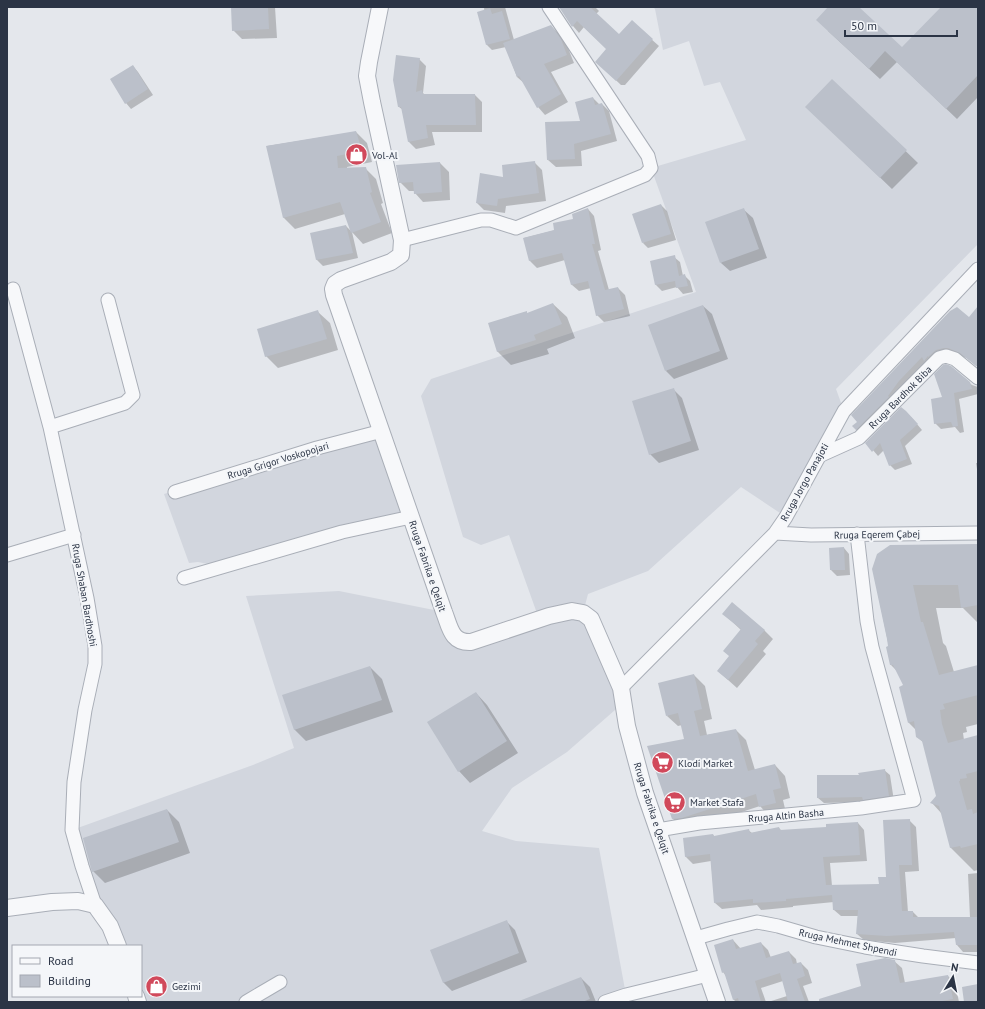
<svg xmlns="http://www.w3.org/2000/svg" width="985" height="1009" font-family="'PT Sans',sans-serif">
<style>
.built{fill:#d2d6de}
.shadow{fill:#0003}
.building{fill:#bbc0ca}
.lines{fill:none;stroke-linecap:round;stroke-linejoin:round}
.minor-casing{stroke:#a9aeb7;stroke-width:15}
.tertiary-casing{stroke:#a9aeb7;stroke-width:18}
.minor{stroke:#f7f8fa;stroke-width:13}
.tertiary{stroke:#f7f8fa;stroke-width:16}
.labels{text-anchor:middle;stroke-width:4;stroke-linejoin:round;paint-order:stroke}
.poi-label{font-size:10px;fill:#2b3445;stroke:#f4f6f9;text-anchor:start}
.street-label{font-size:10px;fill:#2b3445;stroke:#f4f6f9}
</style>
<rect width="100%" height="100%" fill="#e4e7ec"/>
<path class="built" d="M653 7H978V244L836 389 844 411 786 517 741 487 648 571 588 594 583 613 623 703 567 752 512 788 482 831 516 841 599 848 626 995 628 1002H138L141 996V946H118L72 830 253 765 294 748 246 596 339 591 444 612 455 638 539 619 509 535 481 545 463 537 421 396 431 379 696 292 651 168 746 140 720 82 704 86 689 41 663 50 655 9Z
M382 431 411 517 223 567 198 562 189 563 164 494Z"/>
<path class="shadow" d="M232 7H275L277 38 242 39 233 30Z
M484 7H505L514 40 551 26 559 34 568 48 574 63 551 72 568 102 545 115 538 107 524 83 517 77 506 47 492 50 487 45Z
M560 7H595L599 11 596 14 619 36 632 22 659 46 625 85H621L603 68 607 49 584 27 579 33 573 26Z
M829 7H858L902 49 942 7H978V97L957 119 897 62 880 79 828 31Z
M419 59 426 66 423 93 425 95H475L482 102V132H432L435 145 416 149 409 142 403 110 399 107Z
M133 66 138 72 153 95 131 109 126 103Z
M832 80 918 163 892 189 818 118Z
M593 98 599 104H602L609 111 617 141 581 151 582 166 556 167 548 160 582 122Z
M356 132 367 143 372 162 347 167V169L365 168 376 179 383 203 381 204 392 233 363 244 352 232 358 258 323 266 317 260 311 234 346 226 352 232 345 214 295 229 284 218 267 146Z
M534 162 542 170 546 201 506 206 505 213 484 210 477 203 504 178Z
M440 163 449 172 450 200 423 202 415 193 414 191H409L400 182Z
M661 205 667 211 676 240 648 248 643 243Z
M588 209 594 216 601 250 598 251 609 290 618 288 625 295 630 316 604 322 597 315 591 288 579 291 572 285 565 260 537 268 530 261 524 238 556 230 574 220Z
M744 210 753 218 767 258 730 271 721 263Z
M674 257 680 262 683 276H685L690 281 693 292 683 294 677 287 662 291 656 285 651 262Z
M553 304 567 317 575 338 547 349 549 354 511 365 498 352 489 324 526 312 528 314Z
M703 306 712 314 728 359 674 379 666 371Z
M318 312 330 323 338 350 278 368 266 356Z
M950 312 970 318 978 317V367L967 358 955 354H950L862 435 856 430 858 423Z
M951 367 972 385 978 387V394L959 399 964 432 960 433 955 427 941 429 935 423 944 398Z
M673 389 682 398 699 450 659 463 650 454Z
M911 417 922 430 905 446 912 464 895 470 890 465 884 450 878 456 867 443Z
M976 463H978V475Z
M978 546V623L963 608H936L943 643 946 646 954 672 978 666V724L966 727 967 732 963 733 964 740 978 736V870L974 871 951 848 942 814 932 803 937 796 924 743 917 737 916 730 909 723 905 686 897 671 891 665 889 647 873 569Z
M844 548 849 554 850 575 837 576 831 570 830 549Z
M724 614 764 630 773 639 763 651 766 654 737 688 718 671 730 657 741 630Z
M370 667 382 679 393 712 306 741 294 729Z
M694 675 705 686 712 719 704 721 707 735 736 730 746 740 755 770 775 765 785 776 790 798 783 800 786 813 770 817 760 806 693 828 684 830 673 819 649 747 685 740 682 725 678 726 667 716Z
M476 693 487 705 518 753 470 783 459 771Z
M884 770 890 775 894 801 824 803 818 798 860 776Z
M167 810 179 822 190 853 105 883 93 871Z
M909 820 916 827 919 871 905 872 908 912H913L919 918H970L968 874 978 873V952H963L957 945 956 938 895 943 864 940 857 934 858 916H841L834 910V902L793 906V907L761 910 757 905 722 909 715 903 711 861 693 864 686 857 684 839 713 835 715 837 748 830 752 833 779 828 782 831 827 828 858 823 864 830 867 861 830 863 832 886 880 885 888 878Z
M506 921 515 930 527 962 452 991 443 982Z
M733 940 741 949 761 943 768 950 771 958 789 952 796 959 797 964 801 963 808 970 812 983 803 986 809 1002H768L787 996 783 981 761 988 766 1002H736L734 1000 726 976 723 972Z
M894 961 902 968 905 983 948 976 955 983 959 1002H820L819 1000 862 987Z
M581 978 590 987 596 1002H527Z"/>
<path class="building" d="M231 7H268L269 29 232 31Z
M559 7H590L619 34 632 20 653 39 616 81 595 62 606 49 577 21 572 27Z
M828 7H859L902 47 941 7H978V75L946 109 885 51 869 69 816 20Z
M490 8 492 14 502 11 510 39 486 45 477 12Z
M551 25 561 39 567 55 544 64 561 94 537 108 519 76 517 77 503 43Z
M396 55 420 58 416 92 422 90 423 94H475L476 125H426L428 138 408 142 401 107H398L393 80Z
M133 65 148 89 125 104 110 79Z
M832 79 907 150 880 178 805 107Z
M593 97 595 105 602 103 611 134 574 144 575 159 547 160 545 122 580 121 575 102Z
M356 131 362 151 337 156 338 168 366 167 372 192 370 193 381 222 351 233 340 202 283 218 266 146Z
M535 161 539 193 498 199 497 206 476 203 480 173 503 177 502 165Z
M440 162 442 192 414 194 413 182 399 183 396 165Z
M661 204 671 234 642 243 632 214Z
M588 208 595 244H592L605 290 618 287 624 309 596 316 588 281 571 285 562 253 529 261 523 238 554 230 553 223 573 219 572 214Z
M744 208 759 249 720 263 705 222Z
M346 225 353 253 316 260 310 233Z
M675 255 679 276 685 274 688 286 676 288 675 281 655 285 650 261Z
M553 303 562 324 534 335 536 340 497 352 488 323 527 311V313Z
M703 305 720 351 665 371 648 325Z
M978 306V364L976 366 960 353 948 348H944L936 350 928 357V356L924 361 922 357 899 381 888 396 889 397 856 430 852 426 857 422 851 415 950 311 957 307 969 317Z
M318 310 327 339 265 357 257 329Z
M946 364 951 366 970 382 972 389 954 393 958 426 953 427 951 422 934 424 931 399 942 397 934 374 943 365Z
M674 388 691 441 649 455 632 401Z
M901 407 906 411 918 424 900 440 907 459 889 466 880 443 872 452 865 443Z
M978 544V605L961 608 958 585H913L921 622H923L939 675 978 665V695L943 704 945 709 940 710 942 724 948 743 978 735V771L966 774 967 778 960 779V781H959L967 810 972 809 973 814 978 812V844L961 848 960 846 950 848 939 806 930 803 936 796 922 741 916 737 914 721 908 723 899 687 903 685 893 665H890L886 647 888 646 887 639 872 569 877 554 890 545Z
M844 547 845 570H830L829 548Z
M732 602 765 630 755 641 758 644 728 680 717 671 729 656 723 651 741 629 722 614Z
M370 666 382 700 294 730 282 695Z
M694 674 702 709 694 711 700 736 736 729 748 771 775 764 781 788 773 790 776 803 759 807 756 794 682 818 672 819 647 746 684 739 678 713 666 716 658 683Z
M476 692 507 741 458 772 427 722Z
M885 769 889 796 863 800 862 797 817 798V775H859L858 773Z
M167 809 179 842 92 872 83 838Z
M910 819 912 865H899L902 911H913V917H978V945H956L954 932 887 936 856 934 858 910H833L832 895 786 899V901L753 903V899L714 903 710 854 685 857 683 838 713 834 714 836 749 829 750 833 779 827 780 830 826 827V824L858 822 860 855 823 857 826 885 879 884 878 877H886L883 820Z
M507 920 519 953 443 983 430 950Z
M733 939 736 949 761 942 766 958 789 951 793 964 801 962 805 976 797 979 805 1002H788L780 973 755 981 761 1002H739L738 998 733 1000 724 972 722 973 714 945Z
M885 958 895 960 900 983 948 975 953 999 937 1002H820L819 999 861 986 856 964Z
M581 977 590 999 582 1002H519V1001Z
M978 984V1002H964L962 987Z"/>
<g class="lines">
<defs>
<path id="minor" d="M402 240 481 220H491L516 228 645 175 651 168 648 156 549 7
M13 289 50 427 87 598 95 646V664L85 710 74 782 72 830 82 866 95 905
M50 427 125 403 133 395 108 300
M819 456 859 438 939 358 946 356 955 359 978 378
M175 492 317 448 382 431
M775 533 811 535 978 533
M7 555 74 535
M184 578 342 532 411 517
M621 688 775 533 786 517 844 411 978 269
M658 830 699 823 861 808 914 800 872 647 867 621 857 534
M696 938 728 929 757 922 778 926 816 937 865 947 923 956 978 963
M246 1002 280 982
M605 1002 626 995 708 975"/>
<path id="tertiary" d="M380 7 369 62 367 76 372 102 402 240 401 255 391 262 341 280 335 284 333 289 334 295 444 612C450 627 451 643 471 642L549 616 572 611 583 613 591 619 621 688 627 726 645 793 717 1002
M7 908 52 902 78 901 95 905 110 926 118 946
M136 996 138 1002"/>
</defs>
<use href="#minor" class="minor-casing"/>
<use href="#tertiary" class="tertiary-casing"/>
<use href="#minor" class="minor"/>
<use href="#tertiary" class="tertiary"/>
</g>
<defs>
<symbol id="shop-disc" viewBox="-11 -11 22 22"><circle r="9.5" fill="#d1495b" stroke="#f4f6f9"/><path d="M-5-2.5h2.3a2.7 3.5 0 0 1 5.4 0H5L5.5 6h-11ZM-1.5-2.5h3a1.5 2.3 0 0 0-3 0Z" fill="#fff"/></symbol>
<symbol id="supermarket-disc" viewBox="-11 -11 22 22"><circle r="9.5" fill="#d1495b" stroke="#f4f6f9"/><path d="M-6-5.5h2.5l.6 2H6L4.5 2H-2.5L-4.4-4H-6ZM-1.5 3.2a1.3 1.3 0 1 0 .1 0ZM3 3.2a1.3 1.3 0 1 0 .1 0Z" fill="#fff"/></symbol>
</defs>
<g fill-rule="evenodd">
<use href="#shop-disc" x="344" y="142" width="25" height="25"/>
<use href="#supermarket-disc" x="650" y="750" width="25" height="25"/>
<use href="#supermarket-disc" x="662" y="790" width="25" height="25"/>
<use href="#shop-disc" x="144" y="974" width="25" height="25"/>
</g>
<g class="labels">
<g class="poi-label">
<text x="372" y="159">Vol-Al</text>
<text x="678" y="767">Klodi Market</text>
<text x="690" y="806">Market Stafa</text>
<text x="172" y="990">Gezimi</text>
</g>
<g class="street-label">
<text transform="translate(900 397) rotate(-45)" y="4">Rruga Bardhok Biba</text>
<text transform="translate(278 460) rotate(-17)" y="4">Rruga Grigor Voskopojari</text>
<text transform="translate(804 482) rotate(-61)" y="4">Rruga Jorgo Panajoti</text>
<text transform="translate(877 534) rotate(-1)" y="4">Rruga Eqerem Çabej</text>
<text transform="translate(428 566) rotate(71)" y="4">Rruga Fabrika e Qelqit</text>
<text transform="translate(85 595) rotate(80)" y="4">Rruga Shaban Bardhoshi</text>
<text transform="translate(652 808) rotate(72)" y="4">Rruga Fabrika e Qelqit</text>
<text transform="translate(786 815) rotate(-5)" y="4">Rruga Altin Basha</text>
<text transform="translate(848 942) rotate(12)" y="4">Rruga Mehmet Shpendi</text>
</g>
</g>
<rect width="985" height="1009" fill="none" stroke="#2b3445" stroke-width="16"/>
<rect x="12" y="945" width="130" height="52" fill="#f4f6f9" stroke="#a4a8b1"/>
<rect x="20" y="958" width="20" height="6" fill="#f7f8fa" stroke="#a4a8b1"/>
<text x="48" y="965" font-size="12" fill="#2b3445">Road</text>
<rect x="20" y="975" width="20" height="12" fill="#bbc0ca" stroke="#a4a8b1"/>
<text x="48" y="985" font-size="12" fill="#2b3445">Building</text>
<g transform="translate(953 977) rotate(10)" stroke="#f4f6f9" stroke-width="3" paint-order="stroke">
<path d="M0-3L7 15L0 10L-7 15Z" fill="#2b3445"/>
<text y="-6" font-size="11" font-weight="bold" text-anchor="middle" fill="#2b3445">N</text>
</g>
<path d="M845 30v6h112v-6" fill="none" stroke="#2b3445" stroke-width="2"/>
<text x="851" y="30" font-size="12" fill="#2b3445" stroke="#f4f6f9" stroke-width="3" paint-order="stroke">50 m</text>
</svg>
